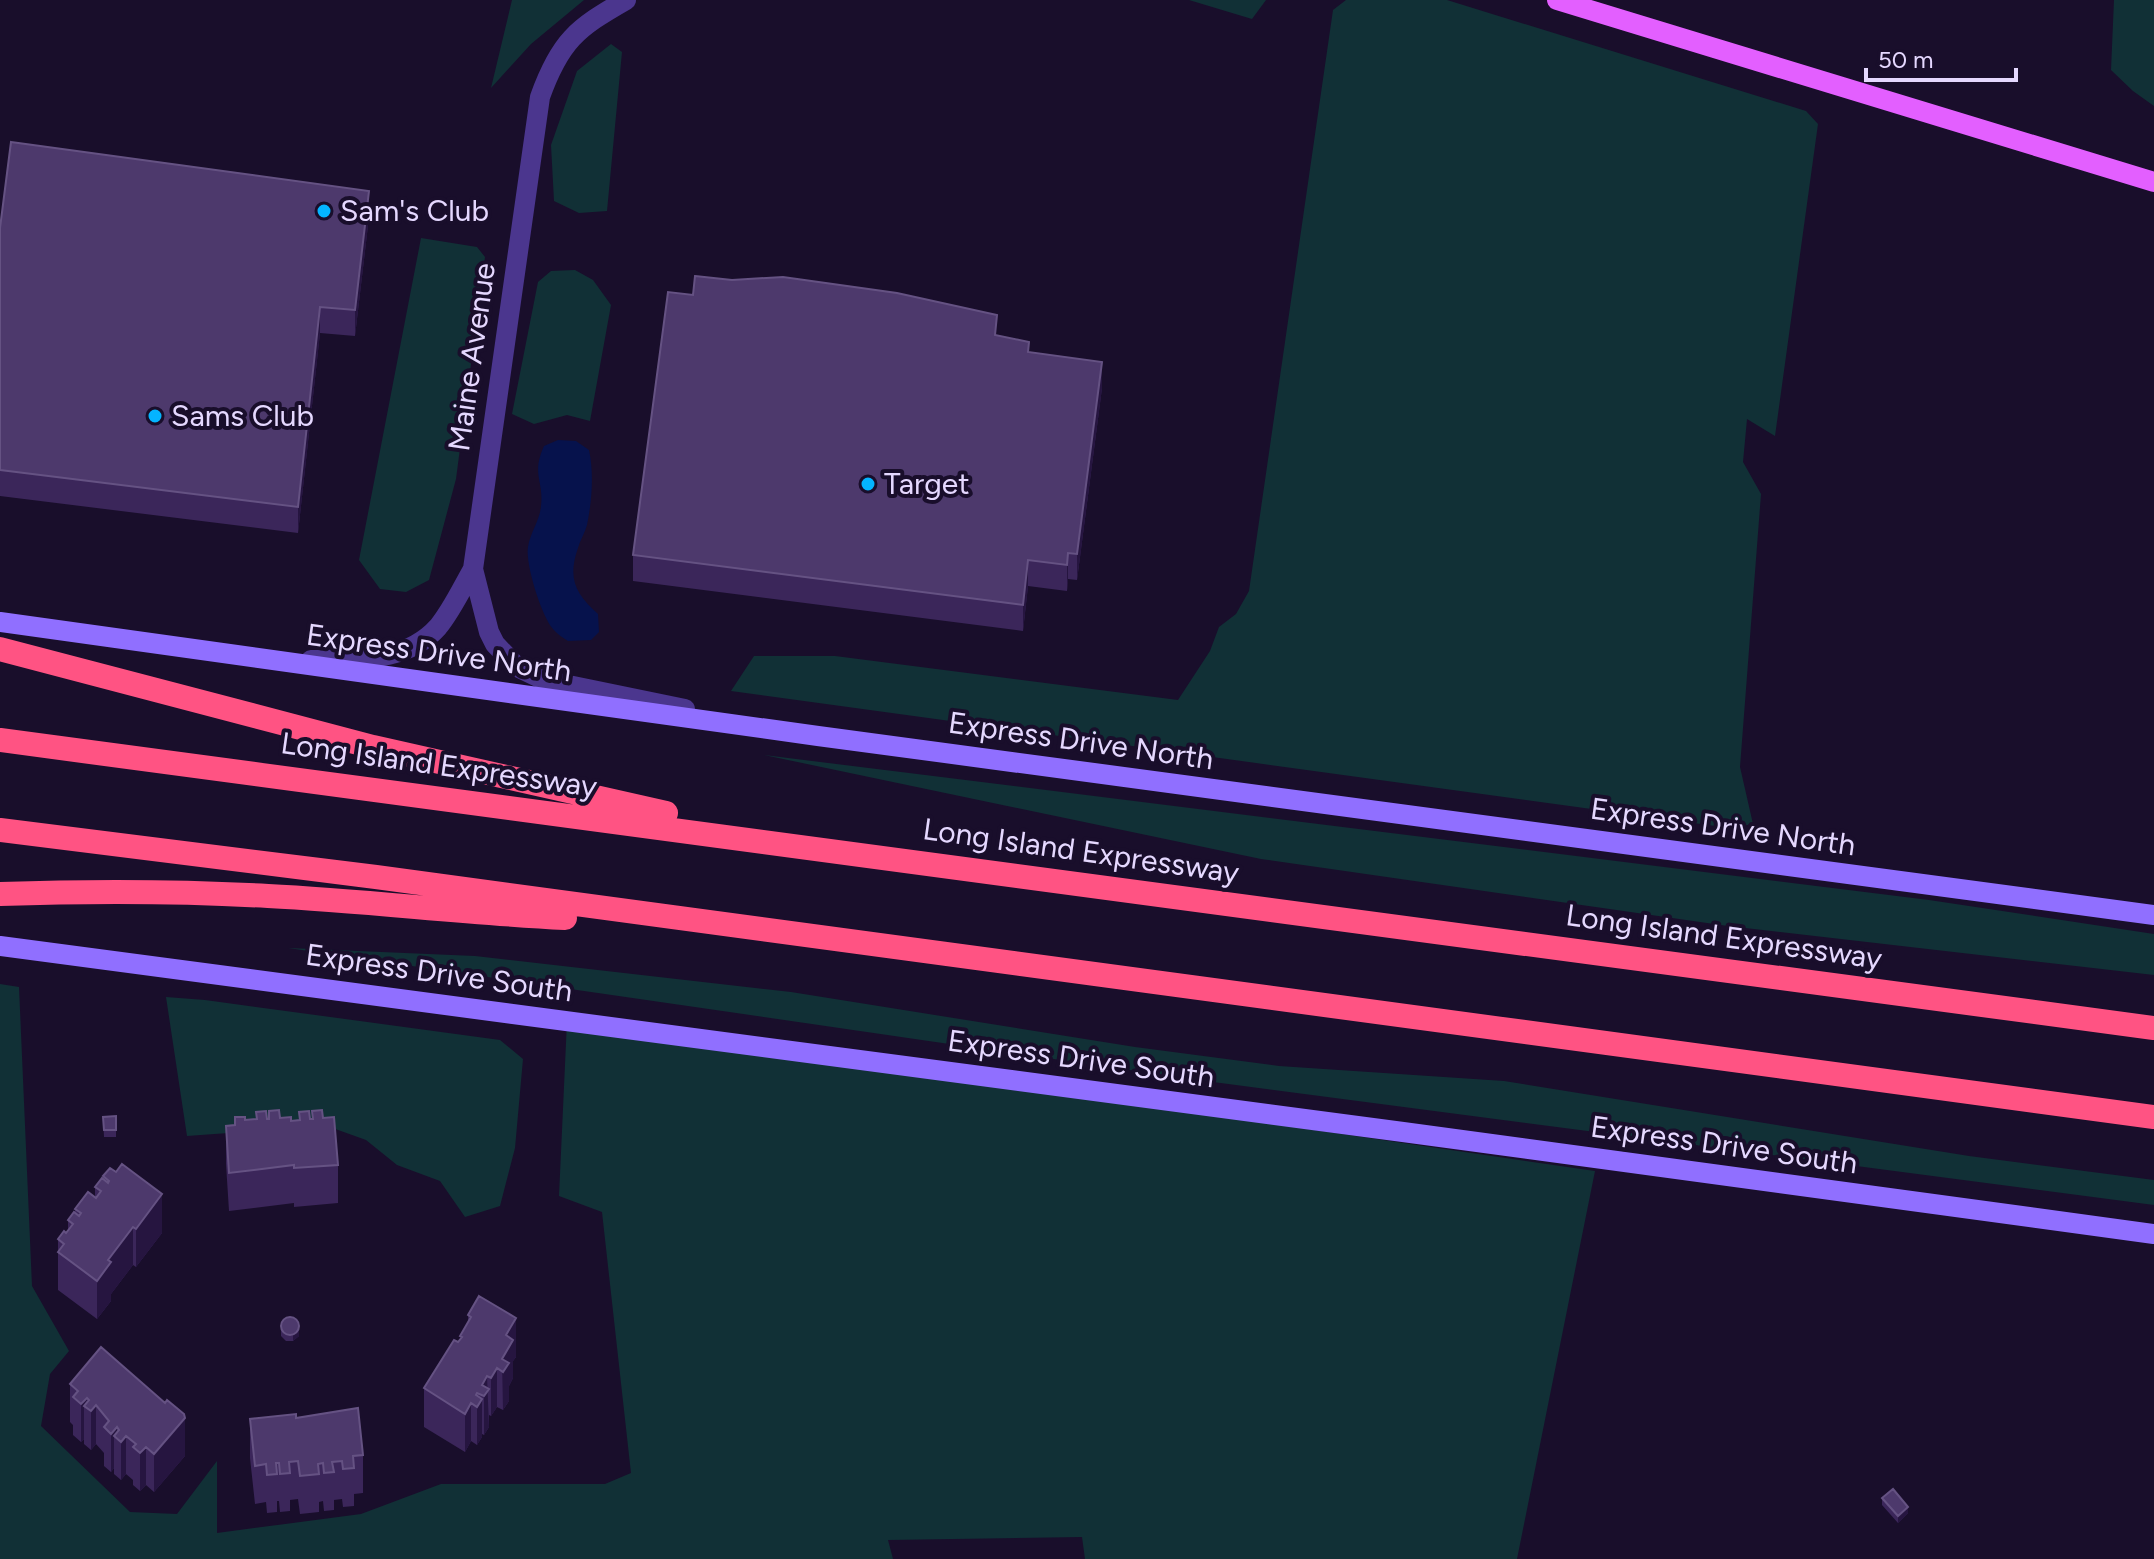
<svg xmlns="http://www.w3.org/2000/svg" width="2154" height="1559" font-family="Figtree,sans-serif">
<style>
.green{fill:#113036}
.water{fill:#06124c}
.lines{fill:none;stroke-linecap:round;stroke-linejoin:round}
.minor{stroke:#4b368e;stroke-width:20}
.secondary{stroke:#906fff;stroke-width:20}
.primary{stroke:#e35fff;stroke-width:20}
.motorway{stroke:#ff5383;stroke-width:24}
.wall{fill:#3b265a}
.shaded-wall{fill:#261540}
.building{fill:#4d396c;stroke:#655283;stroke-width:2}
.poi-dot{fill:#04b4ff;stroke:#190e2b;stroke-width:3}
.labels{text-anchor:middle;stroke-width:8;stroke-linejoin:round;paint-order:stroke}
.poi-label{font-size:30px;fill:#e5d8ff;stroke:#190e2b;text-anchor:start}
.street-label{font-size:30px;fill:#e5d8ff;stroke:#190e2b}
</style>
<rect width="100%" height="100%" fill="#190e2b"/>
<path class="green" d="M512 0H584L531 44 491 88Z
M1189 0H1266L1252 19Z
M1346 0H1447L1806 111 1818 124 1775 436 1747 419 1743 462 1761 494 1740 767 1753 824 1730 828 731 691 754 656H835L1178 700 1210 651 1219 627 1236 614 1249 591 1333 10Z
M2114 0H2154V106L2133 91 2111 70Z
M611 44 622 52 607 211 579 213 554 201 551 145 577 71Z
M421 238 477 247 485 257 456 479 429 580 406 592 380 589 359 560Z
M575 270 593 280 611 305 590 421 567 415 534 424 512 414 538 282 551 271Z
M764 755 1929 900 2154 934V975L1728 926 1261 859Z
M288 948 475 956 791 992 1135 1047 1279 1066 1504 1081 1969 1156 2154 1180V1205L1198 1080Z
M0 984 19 987 32 1286 69 1351 50 1374 41 1426 130 1512 177 1514 217 1461V1533L361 1514 441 1484H605L631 1473 602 1212 559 1196 567 1021 1595 1171 1517 1559H1085L1082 1537 888 1540 893 1559H0Z
M166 997 205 1000 500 1040 523 1059 515 1148 500 1206 465 1217 440 1181 397 1165 366 1140 327 1126 187 1136Z"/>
<path class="water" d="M558 440 576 441 589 450C594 473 592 501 587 525 585 533 580 540 578 548 567 579 576 594 598 614L599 632 591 640 568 641C563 638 557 634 553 629 542 617 525 564 528 547 530 533 540 520 541 506 544 480 531 475 544 446Z"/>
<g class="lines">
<path class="minor" d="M626 0C577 28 560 41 540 97L473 569 489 632 495 644 517 667 544 680 685 709
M311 660C355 658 405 664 438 627 452 610 462 588 473 569"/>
<path class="secondary" d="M0 622 818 736 2154 915
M0 946 1403 1132 2154 1234"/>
<path class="primary" d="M1557 0 2154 182"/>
<path class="motorway" d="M0 649 373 747 666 813
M0 740 2154 1028
M0 830 376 877 2154 1117
M0 894C89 891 178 891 268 896 367 901 465 913 565 918"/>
</g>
<path class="wall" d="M369 217 355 336 320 333 298 533 0 496V228Z
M997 336 1102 388 1077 580 1068 579 1067 591 1028 586 1023 631 633 581V555Z
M269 1111 280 1118 291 1121 323 1118 338 1165V1203L294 1207V1203L229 1211 226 1164V1126L235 1125V1117L245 1120 269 1119Z
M116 1116V1137H104L103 1117Z
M110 1168 162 1233 136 1267 133 1265 111 1294V1301L97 1319 58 1290V1239L68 1231V1220L75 1213V1209L95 1198V1187L103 1180V1176Z
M468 1315 516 1357 513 1361V1378L509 1386V1401L503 1410 497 1407 491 1416 489 1415V1427L484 1435 482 1434V1437L477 1445 471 1441 465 1452 424 1427V1388L460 1340V1336L468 1323Z
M281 1322 299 1336 293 1341H286L281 1336Z
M70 1384 185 1456 154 1492 146 1485 140 1491 133 1485V1480L126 1474 121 1480 114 1474V1468L111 1472 104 1466V1453L96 1444 91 1450 84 1444V1439L81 1442 73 1435V1425L70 1422Z
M296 1418 363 1455V1493L354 1494V1506L343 1507 342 1499 334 1500V1510L324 1511 323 1501 319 1502V1512L300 1514 298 1499 290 1500V1511L280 1512 279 1501H277V1512L267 1513 266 1502 255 1504 250 1458V1419Z
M1882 1498 1908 1513 1898 1523 1882 1505Z"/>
<path class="shaded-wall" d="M369 191V217L355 336V310Z
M320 307V333L298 533V507Z
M1102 362V388L1077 580V554Z
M1068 553V579L1067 591V565Z
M1028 560V586L1023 631V605Z
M162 1194V1233L136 1267V1229Z
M133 1227V1265L111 1294V1301L97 1319V1281L108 1260Z
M516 1318V1357L513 1361V1378L509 1386V1401L503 1410 502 1359 506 1335Z
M299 1330V1336L293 1341V1335Z
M497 1368V1407L491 1416V1378Z
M487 1376 489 1427 484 1435V1396L482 1385Z
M87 1398V1408L84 1406V1439L81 1442V1404Z
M482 1399V1437L477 1445V1407Z
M471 1403V1441L465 1452V1414Z
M96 1405V1444L91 1450V1411Z
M185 1418V1456L154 1492V1454Z
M117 1427V1438L114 1436V1468L111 1472V1434Z
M126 1436V1474L121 1480V1442Z
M146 1447V1485L140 1491V1453Z
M1908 1507V1513L1898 1523V1516Z"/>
<path class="building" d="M11 142 369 191 355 310 320 307 298 507 0 470V228Z
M695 276 732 280 783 277 897 293 997 315 995 335 1029 342 1028 352 1102 362 1077 554 1068 553 1067 565 1028 560 1023 605 633 555 668 292 693 295Z
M279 1110 280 1118 291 1117V1121L300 1120 299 1112 309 1111 310 1119H313L312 1111 322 1110 323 1118 334 1117 338 1165 294 1168V1165L229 1173 226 1126 235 1125V1117H245V1120L257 1119 256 1112 266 1111 267 1119H269V1111Z
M116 1116V1130H104L103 1117Z
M122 1164 162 1194 136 1229 133 1227 108 1260 111 1262 97 1281 58 1252 64 1244 58 1239 64 1231 66 1233 73 1224 68 1220 74 1212 79 1216 81 1213 75 1209 88 1192 96 1198 101 1191 95 1187 102 1178 108 1183 109 1181 103 1176 110 1168 116 1172Z
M479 1296 516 1318 506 1335 513 1340 502 1359 509 1363 503 1372 497 1368 491 1378 487 1376 482 1385 489 1389 484 1396 477 1393 476 1395 482 1399 477 1407 471 1403 465 1414 424 1388 454 1340 458 1342 462 1337 460 1336 471 1317 468 1315Z
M281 1326a9 9 0 1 1 18 0a9 9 0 1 1-18 0Z
M101 1347 165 1403 167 1400 184 1414 185 1418 154 1454 146 1447 140 1453 133 1447 136 1444 126 1436 121 1442 114 1436 119 1430 117 1427 111 1434 104 1427 109 1421 96 1405 91 1411 84 1406 89 1400 87 1398 81 1404 73 1397 78 1391 70 1384Z
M358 1408 363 1455 353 1456 354 1468 343 1469 342 1461 332 1462 334 1472 324 1473 323 1463 318 1464 319 1474 300 1476 298 1461 289 1462 290 1473 280 1474 279 1463H276L277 1474 267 1475 266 1464 255 1466 250 1419 296 1414V1418Z
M1893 1489 1908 1507 1898 1516 1882 1498Z"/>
<g class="poi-dot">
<circle cx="324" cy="211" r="8"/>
<circle cx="155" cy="416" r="8"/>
<circle cx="868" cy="484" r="8"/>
</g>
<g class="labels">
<g class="poi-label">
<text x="340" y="221">Sam's Club</text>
<text x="171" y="426">Sams Club</text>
<text x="884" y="494">Target</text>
</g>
<g class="street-label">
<text transform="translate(472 357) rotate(-82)" y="10">Maine Avenue</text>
<text transform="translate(439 653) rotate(8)" y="10">Express Drive North</text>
<text transform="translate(1081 741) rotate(8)" y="10">Express Drive North</text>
<text transform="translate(439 765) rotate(8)" y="10">Long Island Expressway</text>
<text transform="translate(1723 827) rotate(8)" y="10">Express Drive North</text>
<text transform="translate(1081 851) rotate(8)" y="10">Long Island Expressway</text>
<text transform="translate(1724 937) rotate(8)" y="10">Long Island Expressway</text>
<text transform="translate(439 973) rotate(8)" y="10">Express Drive South</text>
<text transform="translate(1081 1059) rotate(8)" y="10">Express Drive South</text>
<text transform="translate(1724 1145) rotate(8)" y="10">Express Drive South</text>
</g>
</g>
<path d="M1866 68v12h150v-12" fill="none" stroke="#e5d8ff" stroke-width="4"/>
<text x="1878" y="68" font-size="24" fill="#e5d8ff" stroke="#190e2b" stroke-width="6" paint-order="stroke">50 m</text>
</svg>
